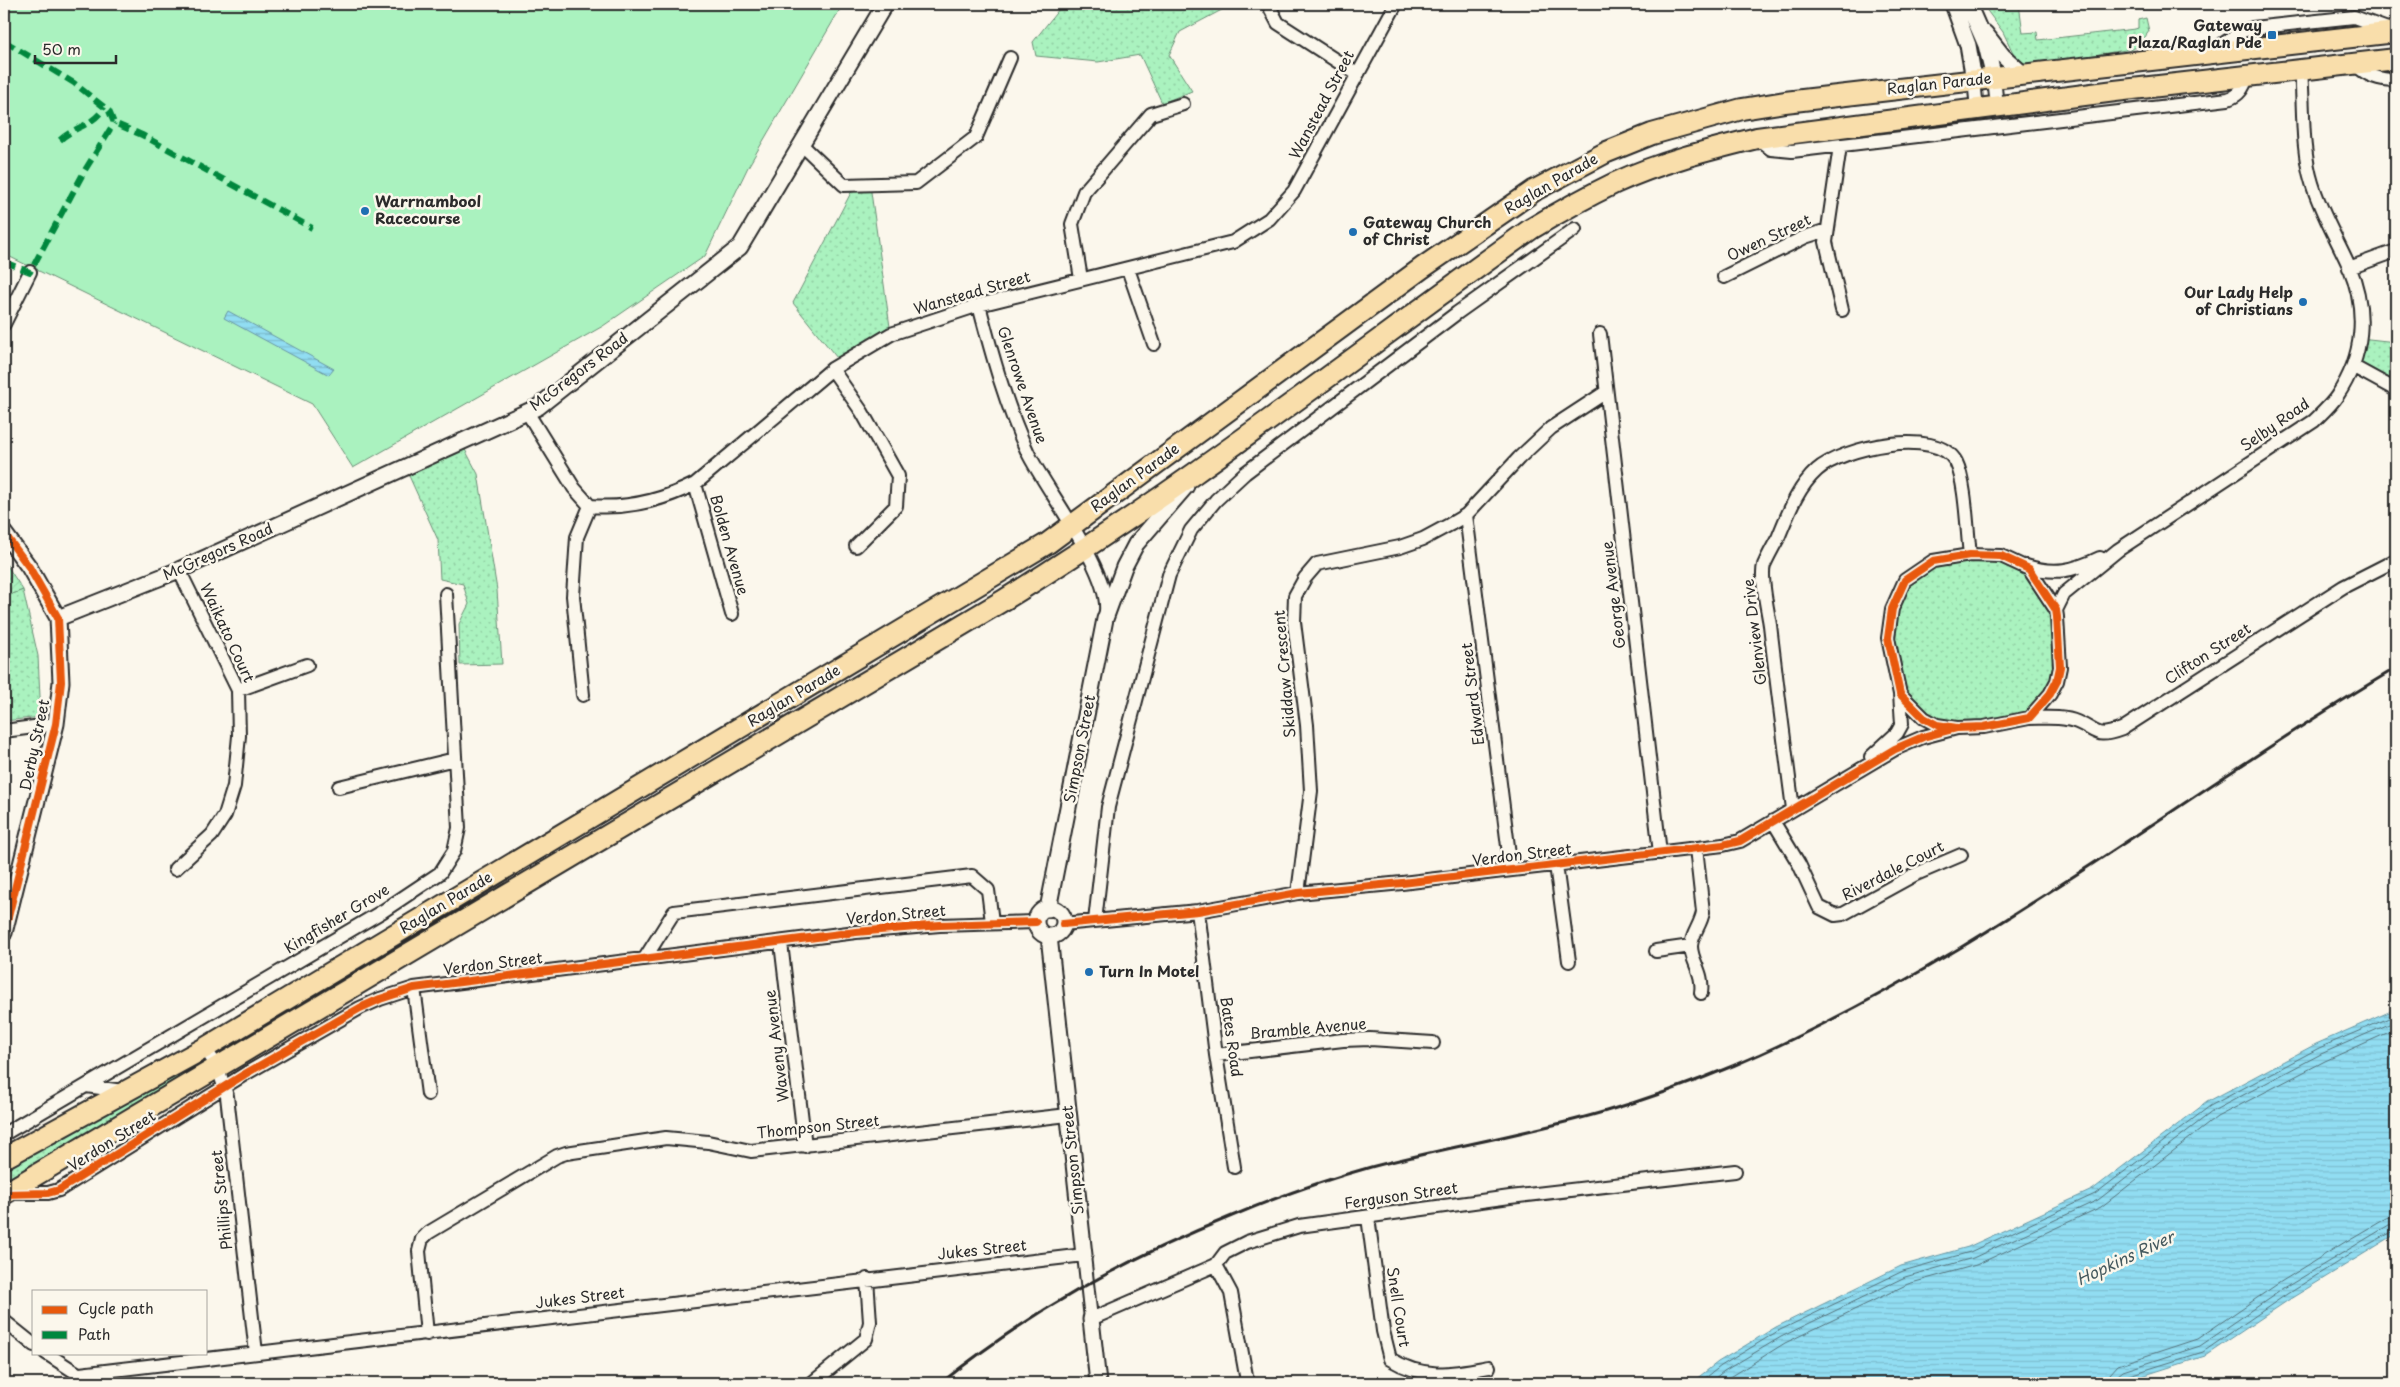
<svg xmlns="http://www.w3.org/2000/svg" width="2400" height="1387" font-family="'Playpen Sans',sans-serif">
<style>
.grass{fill:url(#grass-dots);stroke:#6a8e75}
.garden{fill:url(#garden-furrows);stroke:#6a8e75}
.pitch{fill:#aaf2bf;stroke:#6a8e75}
.water{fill:url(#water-rules);stroke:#6896a2}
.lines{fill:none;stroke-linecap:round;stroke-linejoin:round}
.shore{stroke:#54727b;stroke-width:1}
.minor-casing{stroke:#2b2b2b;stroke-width:16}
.tertiary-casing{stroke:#2b2b2b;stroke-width:19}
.trunk-casing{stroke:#2b2b2b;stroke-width:24}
.minor{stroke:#fbf7ec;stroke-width:12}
.tertiary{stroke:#fbf7ec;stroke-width:15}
.trunk{stroke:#f9deab;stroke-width:20}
.rail{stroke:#2b2b2b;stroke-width:3}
.quiet{stroke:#00873e;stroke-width:6;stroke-dasharray:12 6;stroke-linecap:butt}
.cycleway-casing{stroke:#fbf7ec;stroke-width:11}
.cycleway{stroke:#e8590c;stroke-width:8}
.poi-dot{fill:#1f6fb2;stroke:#fbf7ec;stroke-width:2}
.labels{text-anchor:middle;stroke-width:5;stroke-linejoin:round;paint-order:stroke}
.poi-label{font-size:15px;font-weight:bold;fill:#2b2b2b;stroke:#fbf7ec;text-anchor:start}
.street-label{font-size:15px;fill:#2b2b2b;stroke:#fbf7ec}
.water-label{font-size:16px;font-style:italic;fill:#44585d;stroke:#fbf7ec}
</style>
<defs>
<pattern id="grass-dots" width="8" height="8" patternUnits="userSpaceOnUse" patternTransform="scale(1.25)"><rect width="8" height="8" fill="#aaf2bf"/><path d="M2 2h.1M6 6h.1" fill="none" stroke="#92d0a4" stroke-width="1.8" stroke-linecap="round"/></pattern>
<pattern id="garden-furrows" width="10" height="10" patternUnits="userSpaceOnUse" patternTransform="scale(1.25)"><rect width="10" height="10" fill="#aaf2bf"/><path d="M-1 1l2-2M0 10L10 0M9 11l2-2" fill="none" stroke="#92d0a4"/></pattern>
<pattern id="water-rules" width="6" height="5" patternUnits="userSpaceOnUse" patternTransform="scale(1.25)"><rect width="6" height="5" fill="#91ddf2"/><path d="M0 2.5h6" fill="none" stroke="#7dbed0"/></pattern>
</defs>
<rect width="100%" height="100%" fill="#fbf7ec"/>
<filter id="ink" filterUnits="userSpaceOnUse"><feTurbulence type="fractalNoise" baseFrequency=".02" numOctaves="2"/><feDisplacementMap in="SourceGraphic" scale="10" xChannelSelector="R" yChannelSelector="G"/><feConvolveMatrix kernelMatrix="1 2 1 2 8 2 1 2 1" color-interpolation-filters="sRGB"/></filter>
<g filter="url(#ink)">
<path class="grass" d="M1063 4H1233L1180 32 1169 55 1192 91 1162 103 1140 55 1098 62 1036 56 1033 42Z
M1982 4H2019L2023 33 2037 32 2038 40 2135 29 2138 28V20L2146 18 2149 31 2139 46 2132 49 2026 66 2017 61 2003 32Z
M855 185H870L891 334 841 363 793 303Z
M2360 338 2396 342V395L2354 367Z
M461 442 478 474 497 590 502 664 460 665 459 624 469 604 463 584 440 579 438 540 405 467Z
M1933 561H2015L2056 610 2060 667 2029 718 1937 725 1906 702 1888 638 1905 580Z
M23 590 38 656 41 717 4 721V597Z
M196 1064 201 1065 199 1069 4 1194V1158Z"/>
<path class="garden" d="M4 561 23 590 4 597Z"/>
<path class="pitch" d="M4 4H843L748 167 705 256 603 326 353 468 312 404 4 254Z"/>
<path class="water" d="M228 311 334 369 329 375 224 318Z
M2396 1009V1234L2290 1299 2205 1356 2120 1383H1691L1718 1362 1776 1327 1901 1266 1968 1247 2092 1190 2207 1102 2316 1044Z"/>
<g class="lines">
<path class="shore" d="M1699 1383 1721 1366 1778 1331 1903 1271 1970 1252 2095 1194 2210 1106 2319 1048 2396 1015
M1709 1383 1724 1371 1781 1337 1905 1277 1973 1258 2098 1200 2213 1111 2321 1054 2396 1021
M1721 1383 1785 1343 1908 1284 1976 1265 2101 1207 2217 1117 2325 1061 2396 1029
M2108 1383 2110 1374 2118 1365 2197 1339 2279 1283 2345 1242 2386 1218 2396 1216
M2116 1383 2117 1376 2123 1371 2200 1346 2283 1289 2389 1225 2396 1224
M2122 1383 2126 1376 2203 1352 2287 1294 2352 1253 2396 1230"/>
<defs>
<path id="minor" d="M1268 4 1278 23 1357 74
M2215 49 2243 31 2253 28 2354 17 2393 31
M2355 64C2367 76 2379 80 2396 80
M1994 78 1997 106
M1974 80 1977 109
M1757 138 1771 149 1792 151 2228 99C2240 95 2243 88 2248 76
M802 145 844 185 916 183 976 137 1010 58
M1840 146 1826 242 1842 310
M2349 268 2396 251
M1128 269 1154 344
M1724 277 1805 237 1827 230
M1081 279 1072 224 1084 192 1151 114 1183 104
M979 305C992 355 1006 406 1028 453 1048 493 1110 571 1106 612
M4 324 30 272
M1600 334 1660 853
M2354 367 2396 390
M832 369 862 412 898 476 896 506 856 546
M527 412 574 488 590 506C626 509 663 500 695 484L832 369 891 334 979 305 1233 242 1269 219 1294 191 1396 4
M695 484 732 614
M1466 515 1511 870
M2026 566C2055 575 2073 571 2100 558
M2056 610 2064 594 2118 550 2314 421C2322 413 2331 405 2337 396 2364 356 2368 311 2349 266 2337 239 2321 213 2312 183 2301 148 2304 107 2301 70
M238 690 307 665
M583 695 573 596 577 537 590 506
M2029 718C2044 718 2063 716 2077 722 2099 731 2095 739 2122 729L2343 587 2396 560
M4 731 56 724
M1871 757 1897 733 1902 724 1900 694
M339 787 455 759
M1793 809C1785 747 1777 686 1770 625 1768 611 1760 578 1764 565 1768 556 1773 547 1778 538 1788 514 1797 488 1817 470 1841 448 1937 426 1956 462 1966 482 1967 531 1970 555
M1773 821 1799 864 1819 907 1835 915 1843 914 1914 875 1961 855
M1696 848 1703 912C1701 925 1692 933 1691 946 1691 962 1704 972 1701 993
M1556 865 1569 961
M175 869 212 835 225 815 234 786 239 736 238 690 179 570
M1298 893 1311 791 1307 725 1294 622 1295 596 1305 578 1317 564 1400 547 1423 539 1449 525 1466 515 1519 458 1551 428 1606 392
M1198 911 1216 1055 1234 1167
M1095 921 1108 807 1169 575 1191 530 1216 500 1245 473 1457 313 1575 229
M1063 924 1198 911 1298 893 1402 883 1723 845 1740 841 1895 749 1923 737 1957 728 1984 727 2029 718 2050 694 2057 681 2060 667 2057 617 2056 610 2029 569 2001 556 1970 555 1933 561 1905 580 1892 609 1888 638 1900 694 1924 718 1937 725 1957 728
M781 943 805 1146
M1656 951 1691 946
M645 958 674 912 972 876 988 890 992 922
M414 988 428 1094
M205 1048 218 1068 227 1096 256 1353
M1216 1055 1343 1040 1370 1039 1433 1043
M86 1086 123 1091
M4 1134 383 911 440 873 454 851 459 828 446 594
M10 1193H48L59 1190 245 1074 360 1008 380 999 414 988 856 932 940 925 1036 922
M1368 1217 1383 1331 1390 1359C1425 1380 1451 1374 1489 1367
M1216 1265 1231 1293 1247 1381
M4 1321 34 1345
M427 1334 419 1251 422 1239 428 1233 557 1156 566 1153 666 1138 708 1142 751 1151 1068 1115
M46 1353 92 1383
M80 1374 1084 1255 1091 1319 1216 1265 1225 1253 1247 1242 1299 1226 1510 1197 1735 1171
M812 1383 866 1339 870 1322 867 1279"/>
<path id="tertiary" d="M1953 4 1968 45 1974 80
M1968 4 1986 45 1994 78
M1985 33 2003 56 2025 76
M4 533 29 567 58 618 61 682 56 724 4 933
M58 618 179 570 538 407 740 247 885 4
M1036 922a14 14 0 1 1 28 0a14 14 0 1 1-28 0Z
M1048 909 1105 619 1124 567 1136 544 1186 486
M1049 936 1084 1255
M1091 1319 1098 1383"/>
<path id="trunk" d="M4 1158 205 1048 1048 543 1422 268 1535 190 1607 152 1652 134 1742 109 1785 102 2396 32
M4 1194 1004 600C1187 487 1356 354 1531 229 1559 212 1586 197 1615 183 1660 162 1709 150 1757 138L2115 91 2396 59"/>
</defs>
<use href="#minor" class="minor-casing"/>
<use href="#tertiary" class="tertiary-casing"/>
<use href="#trunk" class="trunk-casing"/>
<use href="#minor" class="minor"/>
<use href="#tertiary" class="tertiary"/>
<use href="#trunk" class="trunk"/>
<path class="rail" d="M941 1383C1031 1311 1125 1259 1232 1216 1277 1197 1324 1180 1371 1167 1448 1147 1527 1134 1603 1112 1648 1099 1692 1083 1735 1065 1972 964 2175 799 2396 668"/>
<path class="quiet" d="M4 41 74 83 109 111 114 123 142 135 312 228
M60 140C74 127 96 124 104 107
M4 262 30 272 85 170 114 123"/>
<defs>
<path id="cycleway" d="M4 533 29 567 58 618 61 682 56 724 4 933
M1063 924 1198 911 1298 893 1402 883 1723 845 1740 841 1895 749 1923 737 1957 728 1984 727 2029 718 2050 694 2057 681 2060 667 2057 617 2056 610 2029 569 2001 556 1970 555 1933 561 1905 580 1892 609 1888 638 1900 694 1924 718 1937 725 1957 728
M4 1194 48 1193 59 1190 245 1074 360 1008 380 999 414 988 856 932 940 925 1036 922"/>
</defs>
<use href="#cycleway" class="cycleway-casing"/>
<use href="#cycleway" class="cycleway"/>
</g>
</g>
<g class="poi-dot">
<rect x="2267" y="30" width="10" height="10" rx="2.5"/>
<circle cx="365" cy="211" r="5"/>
<circle cx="1353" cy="232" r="5"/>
<circle cx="2303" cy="302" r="5"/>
<circle cx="1089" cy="972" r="5"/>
</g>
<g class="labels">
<g class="poi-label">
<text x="2262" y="31" text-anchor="end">Gateway<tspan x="2262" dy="17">Plaza/Raglan Pde</tspan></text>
<text x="375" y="207">Warrnambool<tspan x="375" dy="17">Racecourse</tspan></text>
<text x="1363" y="228">Gateway Church<tspan x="1363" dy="17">of Christ</tspan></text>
<text x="2293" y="298" text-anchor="end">Our Lady Help<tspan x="2293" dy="17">of Christians</tspan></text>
<text x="1099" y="977">Turn In Motel</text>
</g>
<g class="street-label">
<text transform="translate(1939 84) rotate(-6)" y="5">Raglan Parade</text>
<text transform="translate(1322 105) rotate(-62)" y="5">Wanstead Street</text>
<text transform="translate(1551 184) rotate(-30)" y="5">Raglan Parade</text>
<text transform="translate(1769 238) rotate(-25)" y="5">Owen Street</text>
<text transform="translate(972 293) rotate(-16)" y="5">Wanstead Street</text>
<text transform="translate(579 372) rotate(-37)" y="5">McGregors Road</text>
<text transform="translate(1022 385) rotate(71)" y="5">Glenrowe Avenue</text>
<text transform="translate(2275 425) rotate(-35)" y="5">Selby Road</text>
<text transform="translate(1135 478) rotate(-36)" y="5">Raglan Parade</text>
<text transform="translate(729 545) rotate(74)" y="5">Bolden Avenue</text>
<text transform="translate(218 552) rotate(-24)" y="5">McGregors Road</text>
<text transform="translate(1614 595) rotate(-97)" y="5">George Avenue</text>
<text transform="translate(1755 632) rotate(-97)" y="5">Glenview Drive</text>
<text transform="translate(227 633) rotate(65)" y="5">Waikato Court</text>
<text transform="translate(2208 654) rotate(-33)" y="5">Clifton Street</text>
<text transform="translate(1285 674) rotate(-95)" y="5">Skiddaw Crescent</text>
<text transform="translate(1473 694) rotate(-97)" y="5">Edward Street</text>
<text transform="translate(794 696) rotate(-31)" y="5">Raglan Parade</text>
<text transform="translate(35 745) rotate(-78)" y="5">Derby Street</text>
<text transform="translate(1080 749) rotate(-79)" y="5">Simpson Street</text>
<text transform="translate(1522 855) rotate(-7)" y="5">Verdon Street</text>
<text transform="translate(1893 871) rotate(-27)" y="5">Riverdale Court</text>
<text transform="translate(446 903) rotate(-31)" y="5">Raglan Parade</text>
<text transform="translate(896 915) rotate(-5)" y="5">Verdon Street</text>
<text transform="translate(337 919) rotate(-31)" y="5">Kingfisher Grove</text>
<text transform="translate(493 964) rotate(-7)" y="5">Verdon Street</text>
<text transform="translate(1308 1029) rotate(-5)" y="5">Bramble Avenue</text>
<text transform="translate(1231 1037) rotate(82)" y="5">Bates Road</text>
<text transform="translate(777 1046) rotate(-97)" y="5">Waveny Avenue</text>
<text transform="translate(818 1127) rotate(-6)" y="5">Thompson Street</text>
<text transform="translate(112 1141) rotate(-32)" y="5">Verdon Street</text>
<text transform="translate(1073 1160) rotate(-96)" y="5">Simpson Street</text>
<text transform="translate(1401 1196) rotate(-8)" y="5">Ferguson Street</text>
<text transform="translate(222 1200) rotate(-96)" y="5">Phillips Street</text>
<text transform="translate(982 1250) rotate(-6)" y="5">Jukes Street</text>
<text transform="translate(580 1298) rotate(-7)" y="5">Jukes Street</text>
<text transform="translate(1398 1307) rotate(81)" y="5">Snell Court</text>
</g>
<g class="water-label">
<text transform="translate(2125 1258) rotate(-25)" y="6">Hopkins River</text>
</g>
</g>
<rect width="2400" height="1387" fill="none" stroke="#fbf7ec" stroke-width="20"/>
<rect x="10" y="10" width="2380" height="1367" fill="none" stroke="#2b2b2b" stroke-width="2" filter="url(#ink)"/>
<rect x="32" y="1290" width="175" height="65" fill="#fbf7ec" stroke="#a8a59f"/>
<rect x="42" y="1306" width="25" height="8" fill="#e8590c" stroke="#a8a59f"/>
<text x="78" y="1314" font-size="15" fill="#2b2b2b">Cycle path</text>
<rect x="42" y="1331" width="25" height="8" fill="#00873e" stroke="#a8a59f"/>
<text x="78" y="1340" font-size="15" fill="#2b2b2b">Path</text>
<path d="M35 55v8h81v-8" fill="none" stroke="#2b2b2b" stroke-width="2.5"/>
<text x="42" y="55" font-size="15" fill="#2b2b2b" stroke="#fbf7ec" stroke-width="4" paint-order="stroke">50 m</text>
</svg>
